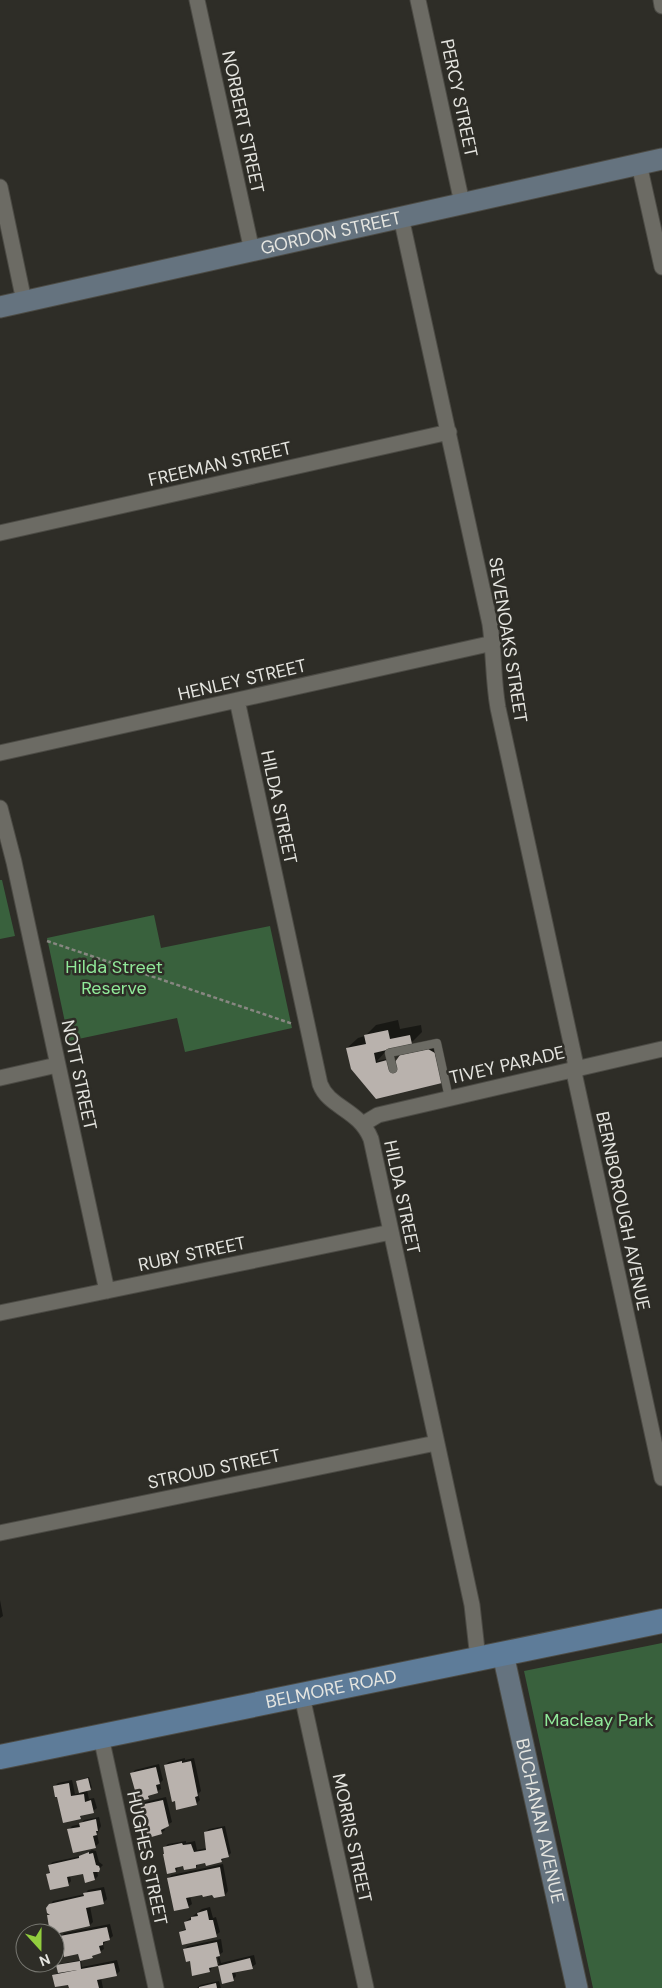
<svg xmlns="http://www.w3.org/2000/svg" width="662" height="1988" font-family="'DM Sans',sans-serif">
<style>
.green{fill:#39613d}
.shadow{fill:#0007;fill-rule:evenodd}
.building{fill:#b9b2ad}
.lines{fill:none;stroke-linecap:round;stroke-linejoin:round}
.lane-casing{stroke:#4c4b45;stroke-width:9}
.street-casing{stroke:#4c4b45;stroke-width:17}
.secondary-casing{stroke:#4c4b45;stroke-width:23}
.primary-casing{stroke:#4c4b45;stroke-width:26}
.path{stroke:#878781;stroke-width:2.5;stroke-dasharray:4 2.5;stroke-linecap:butt}
.lane{stroke:#6c6b64;stroke-width:8}
.street{stroke:#6c6b64;stroke-width:15}
.secondary{stroke:#65737f;stroke-width:21}
.primary{stroke:#5e7c99;stroke-width:24}
.labels{text-anchor:middle;stroke-width:5;stroke-linejoin:round;paint-order:stroke}
.street-label{font-size:18px;fill:#e5e5e0;stroke:#2e2d27}
.park-label{font-size:18px;fill:#90e999;stroke:#2e2d27}
</style>
<rect width="100%" height="100%" fill="#2e2d27"/>
<path class="green" d="M0 880H2L15 936 0 939Z
M154 915 161 948 270 926 292 1028 185 1052 177 1018 69 1041 47 938Z
M662 1643V1988H593L524 1671Z"/>
<path class="shadow" d="M398 1020 400 1029 421 1025 422 1032 411 1043 386 1049V1051L377 1061 391 1058 393 1067 406 1050 434 1044 446 1076 376 1097 347 1048 358 1038 365 1036 376 1025Z
M0 1600 3 1616 0 1618Z
M185 1758V1760L194 1758 201 1791 198 1794 200 1800 196 1804 165 1765 169 1762Z
M159 1764 163 1780 160 1783 161 1789 148 1797 132 1774 135 1770Z
M89 1777 92 1788 87 1790 89 1799 94 1798 97 1808 93 1811 84 1813 80 1817 54 1787 58 1783 72 1780 75 1794 80 1793 77 1781Z
M166 1797 172 1822 164 1827 165 1830 161 1833 142 1806 145 1802Z
M99 1817 101 1826 97 1834 99 1843 95 1847 69 1830 72 1826 81 1824 84 1820Z
M225 1826 231 1853 228 1856 221 1861 206 1862 199 1863 196 1867 184 1865 179 1866 176 1871 165 1853 164 1848 168 1844 186 1841V1843L195 1841 197 1850 207 1848 205 1833 209 1829Z
M92 1850 96 1851 99 1862 103 1865 97 1871 98 1876 95 1879 83 1873 70 1875 71 1881 68 1885 47 1874 51 1871 49 1865 53 1862 81 1856Z
M223 1864 228 1891 225 1895 203 1893 190 1896 192 1904 188 1907 168 1878 172 1875Z
M104 1887 107 1899 103 1903 90 1906 93 1922 90 1925 48 1916 50 1914V1905L53 1901 85 1894 88 1890Z
M210 1907 213 1918 216 1917 220 1932 216 1935 180 1932 187 1928 185 1922 189 1919 202 1909Z
M110 1924 113 1936 103 1944 104 1949 92 1957 79 1953 61 1937 64 1933Z
M221 1939 223 1952 219 1955 221 1963 254 1955 256 1964 252 1967 235 1971 236 1976 233 1980 223 1982 219 1965 213 1966 210 1971 191 1960 184 1949 188 1946ZM214 1951H216L219 1964H216Z
M81 1960 82 1967 117 1960 120 1971 116 1975 101 1978 103 1988H70L69 1984 53 1976 59 1972V1964Z
M219 1981 221 1988H197L200 1985Z"/>
<path class="building" d="M388 1030 390 1039 410 1035 412 1044 374 1053 376 1063 387 1060 390 1071 397 1070 395 1062 400 1055 428 1049 435 1053 442 1083 376 1099 351 1069 346 1048 366 1044 364 1035Z
M182 1761V1763L191 1761 198 1796 195 1797 197 1805 176 1810 175 1801 172 1802 164 1765Z
M156 1767 160 1784 156 1785 158 1793 148 1796 149 1799 138 1801 130 1773Z
M88 1778 91 1790 79 1793 76 1781Z
M69 1783 71 1796 84 1794 85 1802 91 1800 94 1813 80 1816 81 1819 63 1823 57 1797H55L53 1786Z
M163 1800 169 1826 161 1830 162 1834 148 1838 140 1805Z
M96 1819 98 1831H96L97 1835 93 1836 96 1848 73 1853 67 1829 80 1827 79 1823Z
M222 1828 229 1857 221 1859 222 1862 206 1866 205 1863 196 1865V1868L184 1870 183 1866 175 1868 176 1872 167 1874 163 1854H164L163 1847 182 1843 183 1845 191 1844 194 1852 206 1850 204 1832Z
M89 1852V1854L93 1853 96 1865 99 1866 100 1869 99 1872H93L95 1880 85 1883 83 1874 67 1877 69 1886 50 1890 46 1874 50 1873 48 1865 79 1858V1856Z
M220 1867 225 1896 214 1898 212 1895 203 1897 202 1895 186 1898 189 1908 174 1911 167 1878Z
M101 1890 104 1904 86 1908 90 1926 55 1934 50 1933 47 1915H50L47 1913 46 1908 49 1904 84 1896 83 1893Z
M207 1910 209 1920H213L217 1937 182 1945 179 1932 186 1930 184 1922 191 1920V1917L198 1916 197 1913Z
M107 1927 110 1940 103 1942V1945L99 1946 101 1953 92 1956 93 1958 80 1961 78 1954 64 1957 60 1936Z
M217 1942 220 1956 216 1957 218 1966 209 1968 210 1972 192 1976 190 1961 186 1962 183 1949Z
M250 1958 253 1969 232 1973 234 1981 222 1984 218 1966Z
M80 1961 81 1969 114 1963 117 1976 97 1980 99 1988H69L68 1985 55 1987 52 1975 77 1970 58 1973 56 1965Z
M216 1983 217 1988H199V1987Z"/>
<g class="lines">
<defs>
<path id="lane" d="M393 1069 389 1053 437 1043 449 1098"/>
<path id="street" d="M197 0 252 251
M418 0 462 203
M661 0 662 6
M639 164 662 267
M0 187 24 301
M401 217 490 624C494 652 493 680 498 708L575 1061V1077L662 1478
M0 533 449 432
M237 700 320 1084C329 1108 359 1109 371 1139L472 1605 478 1659
M0 753 493 643
M0 808 14 862 107 1291
M0 1078 57 1065
M363 1124 378 1115 662 1049
M0 1313 391 1232
M0 1533 436 1443
M302 1696 366 1988
M101 1737 156 1988"/>
<g id="secondary">
<path id="s1" d="M0 307 662 159"/>
<path id="s2" d="M503 1654 577 1988"/>
</g>
<g id="primary">
<path id="s3" d="M0 1757 662 1621"/>
</g>
</defs>
<use href="#lane" class="lane-casing"/>
<use href="#street" class="street-casing"/>
<use href="#secondary" class="secondary-casing"/>
<use href="#primary" class="primary-casing"/>
<path class="path" d="M47 941 293 1024"/>
<use href="#lane" class="lane"/>
<use href="#street" class="street"/>
<use href="#secondary" class="secondary"/>
<use href="#primary" class="primary"/>
</g>
<g class="labels">
<g class="street-label">
<text transform="translate(459 98) rotate(78)" y="6">PERCY STREET</text>
<text transform="translate(243 122) rotate(78)" y="6">NORBERT STREET</text>
<text dy="6" stroke="none"><textPath href="#s1" startOffset="339">GORDON STREET</textPath></text>
<text transform="translate(220 464) rotate(-13)" y="6">FREEMAN STREET</text>
<text transform="translate(508 640) rotate(81)" y="6">SEVENOAKS STREET</text>
<text transform="translate(242 680) rotate(-13)" y="6">HENLEY STREET</text>
<text transform="translate(279 807) rotate(78)" y="6">HILDA STREET</text>
<text transform="translate(507 1065) rotate(-13)" y="6">TIVEY PARADE</text>
<text transform="translate(79 1075) rotate(78)" y="6">NOTT STREET</text>
<text transform="translate(402 1197) rotate(78)" y="6">HILDA STREET</text>
<text transform="translate(623 1211) rotate(78)" y="6">BERNBOROUGH AVENUE</text>
<text transform="translate(192 1254) rotate(-12)" y="6">RUBY STREET</text>
<text transform="translate(214 1469) rotate(-12)" y="6">STROUD STREET</text>
<text dy="6" stroke="none"><textPath href="#s3" startOffset="338">BELMORE ROAD</textPath></text>
<text dy="6" stroke="none"><textPath href="#s2" startOffset="171">BUCHANAN AVENUE</textPath></text>
<text transform="translate(352 1838) rotate(78)" y="6">MORRIS STREET</text>
<text transform="translate(147 1858) rotate(78)" y="6">HUGHES STREET</text>
</g>
<g class="park-label">
<text x="114" y="973">Hilda Street<tspan x="114" dy="21">Reserve</tspan></text>
<text x="599" y="1726">Macleay Park</text>
</g>
</g>
<g transform="translate(40 1948) rotate(159)"><circle r="24" fill="#2e2d27" stroke="#777771"/>
<path d="M0-4L9 19L0 12L-9 19Z" fill="#92cd3e"/>
<text y="-8" font-size="14" font-weight="bold" text-anchor="middle" fill="#e5e5e0">N</text>
</g>
</svg>
